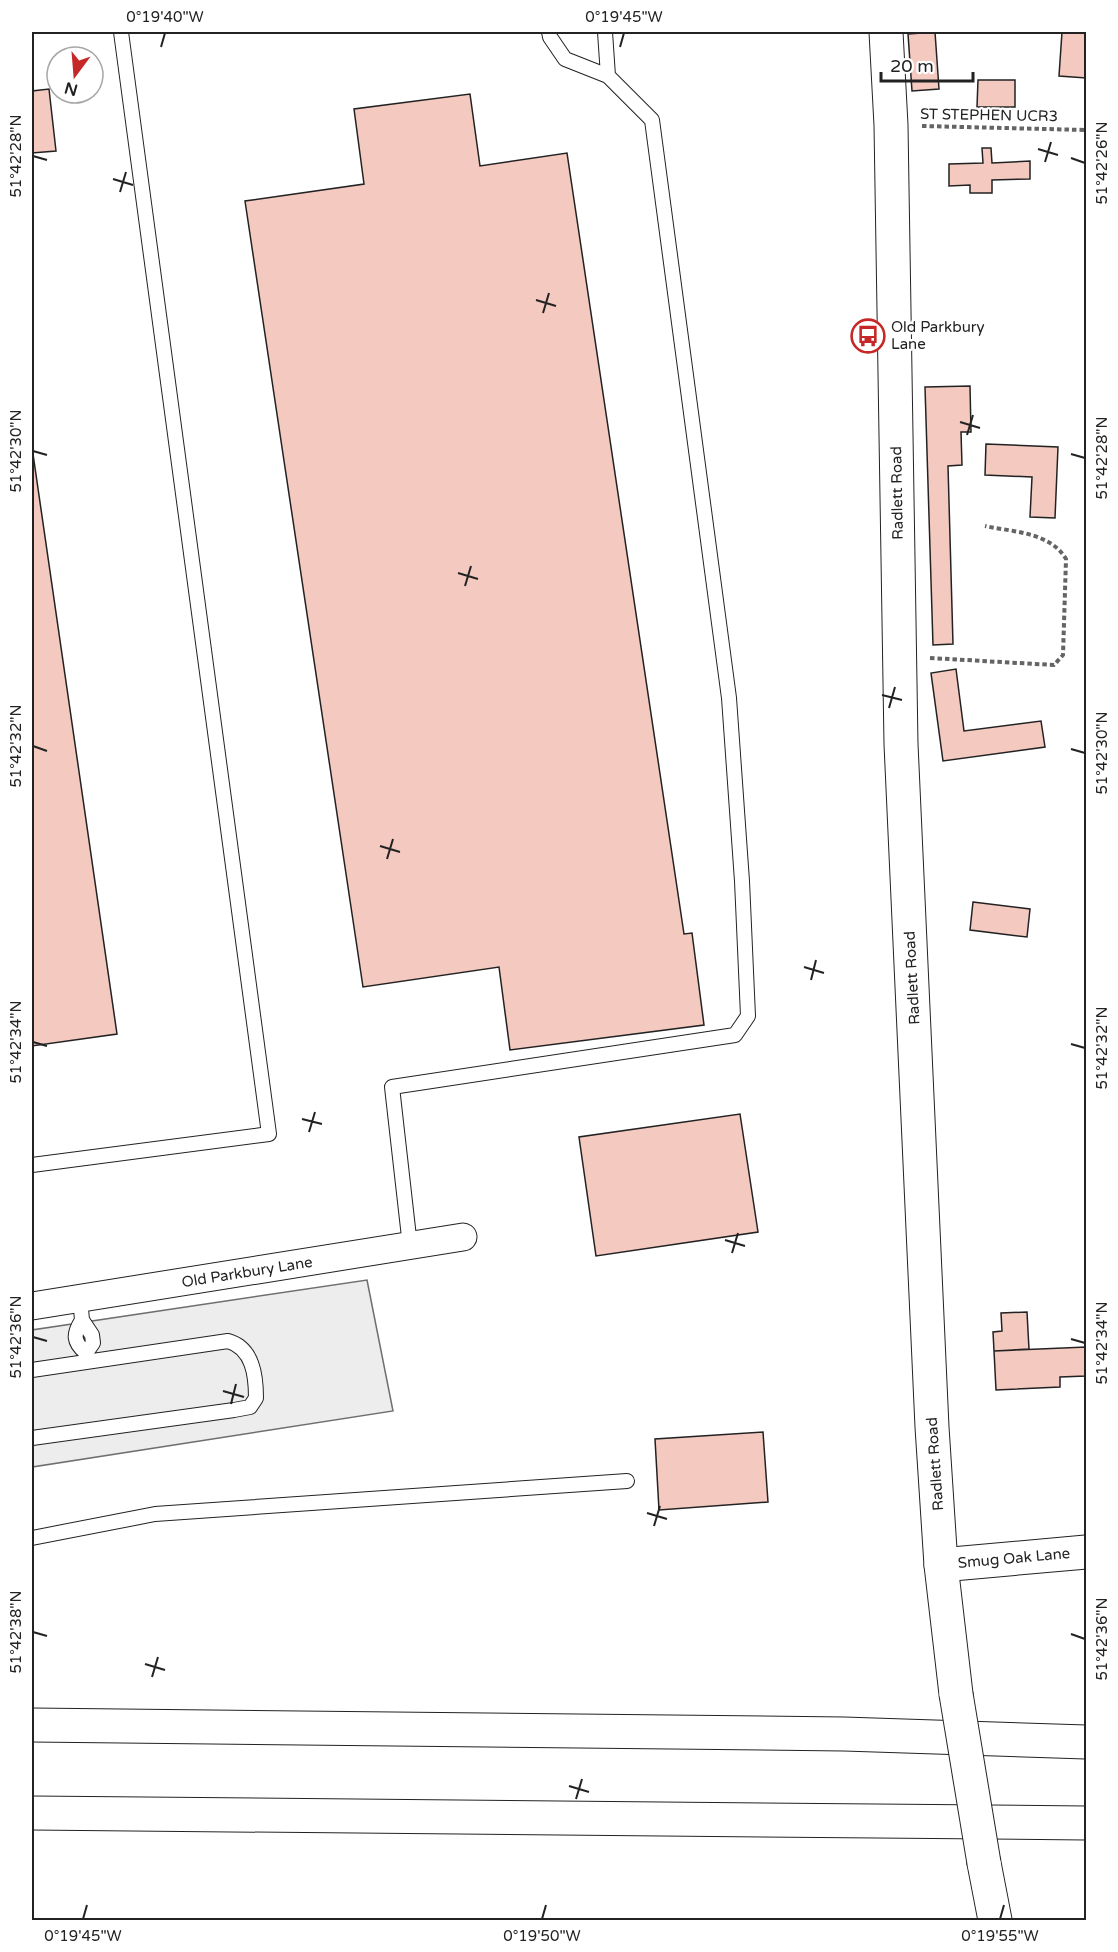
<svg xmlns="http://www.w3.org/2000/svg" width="1118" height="1952" font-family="'Varela Round',sans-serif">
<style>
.parking{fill:#ededed;stroke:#6f6f6f;stroke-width:1.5}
.building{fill:#f3c9c0;stroke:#222;stroke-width:1.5}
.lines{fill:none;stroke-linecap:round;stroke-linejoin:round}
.lane-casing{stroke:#222;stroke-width:16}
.street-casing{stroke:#222;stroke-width:29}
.secondary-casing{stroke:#222;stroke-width:35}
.primary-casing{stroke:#222;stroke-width:35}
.highway-casing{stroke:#222;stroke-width:35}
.path{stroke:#646464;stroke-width:4;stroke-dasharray:4.5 3;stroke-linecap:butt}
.lane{stroke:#fff;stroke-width:14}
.street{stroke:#fff;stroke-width:27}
.secondary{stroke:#fff;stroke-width:33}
.primary{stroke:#fff;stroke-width:33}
.highway{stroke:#fff;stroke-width:33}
.primary-bridge-casing{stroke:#222;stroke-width:35;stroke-linecap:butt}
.primary-bridge{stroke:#fff;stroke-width:33}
.ticks{fill:none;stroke:#222;stroke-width:2}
.labels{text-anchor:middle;stroke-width:4.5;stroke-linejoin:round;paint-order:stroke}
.street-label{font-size:15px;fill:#222;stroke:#fff}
.poi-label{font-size:15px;fill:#222;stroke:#fff;text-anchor:start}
.neatline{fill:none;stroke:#222;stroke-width:2}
.ticks-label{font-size:15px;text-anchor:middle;fill:#222}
</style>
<rect width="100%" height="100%" fill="#fff"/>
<path class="parking" d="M367 1280 393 1411 32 1467V1330Z"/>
<path class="building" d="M935 32 939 89 912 91 908 34Z
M1062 32H1086V78L1059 76Z
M978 80H1015V107H977Z
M49 89 56 151 32 153V91Z
M470 94 480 166 567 153 684 934 692 933 704 1025 510 1050 499 967 363 987 245 201 364 184 354 109Z
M982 148H991L992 163 1030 161V179L992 180V193H970V185L949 186V164L983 163Z
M970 386 971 432H961L962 465 948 466 953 644 933 645 925 387Z
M986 444 1058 447 1055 518 1030 517 1032 477 985 475Z
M32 447 117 1034 32 1046Z
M956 669 964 731 1041 721 1045 747 943 761 931 673Z
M973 902 1030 909 1027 937 970 930Z
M740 1114 758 1232 596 1256 579 1137Z
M1027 1312 1029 1349 994 1351 993 1332 1002 1331 1001 1313Z
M1086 1347V1376L1060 1377V1387L996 1390 994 1351Z
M763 1432 768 1502 659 1510 655 1439Z"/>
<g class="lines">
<defs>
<path id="lane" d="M605 32 608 76
M32 1165 269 1134 121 32
M410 1246 392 1087 735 1035 748 1016 742 881 729 698 652 120 608 76 565 59 550 37 549 32
M80 1298 82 1320 92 1335 93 1343 86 1353 87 1362
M82 1320C73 1334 73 1342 86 1353
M32 1370 228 1341C253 1348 256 1376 256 1398L250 1407 234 1410 32 1438
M32 1538 155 1514 627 1481"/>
<path id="street" d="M32 1306 463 1237"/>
<path id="secondary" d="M941 1565 1086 1552"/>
<path id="primary" d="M886 32 891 125 901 744 932 1427 941 1565 956 1694
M984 1863 995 1920"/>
<path id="highway" d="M32 1725 844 1734 1086 1742
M32 1813 1086 1823"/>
</defs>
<use href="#lane" class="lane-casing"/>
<use href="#street" class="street-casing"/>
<use href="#secondary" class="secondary-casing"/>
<use href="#primary" class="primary-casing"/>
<use href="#highway" class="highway-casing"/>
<path class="path" d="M922 126 1086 130
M930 658 1054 665 1063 655 1066 559C1050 532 1013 532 985 526"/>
<use href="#lane" class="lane"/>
<use href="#street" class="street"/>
<use href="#secondary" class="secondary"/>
<use href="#primary" class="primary"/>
<use href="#highway" class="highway"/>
<defs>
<path id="primary-bridge" d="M956 1694 984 1863"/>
</defs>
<use href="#primary-bridge" class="primary-bridge-casing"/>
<use href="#primary-bridge" class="primary-bridge"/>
</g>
<path class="ticks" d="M161 47 165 33M620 47 624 33M1038 149 1058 155M33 156 47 160M1071 158 1085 163M1045 162 1051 142M113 179 133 185M120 192 126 172M536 300 556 306M543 313 549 293M960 422 980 428M967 435 973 415M33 451 47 455M1071 454 1085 458M458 573 478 579M465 586 471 566M882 695 902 700M889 708 895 687M33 746 47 751M1071 749 1085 753M380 846 400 852M387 859 393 839M804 967 824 973M811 980 816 960M33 1042 47 1046M1071 1044 1085 1048M302 1119 322 1124M309 1132 315 1112M725 1240 745 1246M732 1253 738 1233M33 1337 47 1341M1071 1339 1085 1343M223 1391 244 1397M231 1404 236 1384M647 1513 667 1519M654 1526 660 1506M33 1632 47 1636M1071 1634 1085 1639M145 1664 165 1670M152 1677 158 1657M569 1786 589 1792M576 1799 582 1779M83 1919 87 1905M542 1919 546 1905M1000 1919 1004 1905"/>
<defs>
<symbol id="bus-ring" viewBox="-11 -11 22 22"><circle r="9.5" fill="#fff" stroke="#c62828" stroke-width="1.5"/><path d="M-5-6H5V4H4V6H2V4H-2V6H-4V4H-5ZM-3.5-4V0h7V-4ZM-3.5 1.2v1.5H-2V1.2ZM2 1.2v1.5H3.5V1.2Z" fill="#c62828"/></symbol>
</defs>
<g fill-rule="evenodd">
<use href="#bus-ring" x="849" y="317" width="38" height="38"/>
</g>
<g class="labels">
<g class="street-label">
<text transform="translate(989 115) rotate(1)" y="5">ST STEPHEN UCR3</text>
<text transform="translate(897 493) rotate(-91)" y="5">Radlett Road</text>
<text transform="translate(912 978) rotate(-93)" y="5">Radlett Road</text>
<text transform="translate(247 1272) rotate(-9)" y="5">Old Parkbury Lane</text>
<text transform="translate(935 1464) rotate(-94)" y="5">Radlett Road</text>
<text transform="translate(1014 1558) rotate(-5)" y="5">Smug Oak Lane</text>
</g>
<g class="poi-label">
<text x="891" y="332">Old Parkbury<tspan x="891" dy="17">Lane</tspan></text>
</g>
</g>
<rect width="1118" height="1952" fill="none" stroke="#ffffff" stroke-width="66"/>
<g transform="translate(75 75) rotate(196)"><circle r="28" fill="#ffffff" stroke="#a7a7a7" stroke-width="1.5"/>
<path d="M0-4.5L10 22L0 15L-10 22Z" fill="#c62828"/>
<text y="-9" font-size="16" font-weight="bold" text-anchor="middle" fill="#222222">N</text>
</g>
<path d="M881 72v9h92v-9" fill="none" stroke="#222222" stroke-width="3"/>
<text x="890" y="72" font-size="18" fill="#222222" stroke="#ffffff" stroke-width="4.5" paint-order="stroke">20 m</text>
<rect x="33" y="33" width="1052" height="1886" class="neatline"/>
<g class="ticks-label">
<text x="165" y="22">0°19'40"W</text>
<text x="624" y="22">0°19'45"W</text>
<text transform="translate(16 156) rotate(-90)" y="5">51°42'28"N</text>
<text transform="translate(1102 163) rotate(-90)" y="5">51°42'26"N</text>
<text transform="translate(16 451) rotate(-90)" y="5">51°42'30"N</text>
<text transform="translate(1102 458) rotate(-90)" y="5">51°42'28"N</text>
<text transform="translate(16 746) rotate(-90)" y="5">51°42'32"N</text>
<text transform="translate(1102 753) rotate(-90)" y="5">51°42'30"N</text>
<text transform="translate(16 1042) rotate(-90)" y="5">51°42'34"N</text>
<text transform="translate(1102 1048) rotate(-90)" y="5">51°42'32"N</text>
<text transform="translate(16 1337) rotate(-90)" y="5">51°42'36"N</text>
<text transform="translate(1102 1343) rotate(-90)" y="5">51°42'34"N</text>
<text transform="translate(16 1632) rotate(-90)" y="5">51°42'38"N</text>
<text transform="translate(1102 1639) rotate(-90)" y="5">51°42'36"N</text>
<text x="83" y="1941">0°19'45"W</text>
<text x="542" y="1941">0°19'50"W</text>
<text x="1000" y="1941">0°19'55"W</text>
</g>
</svg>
